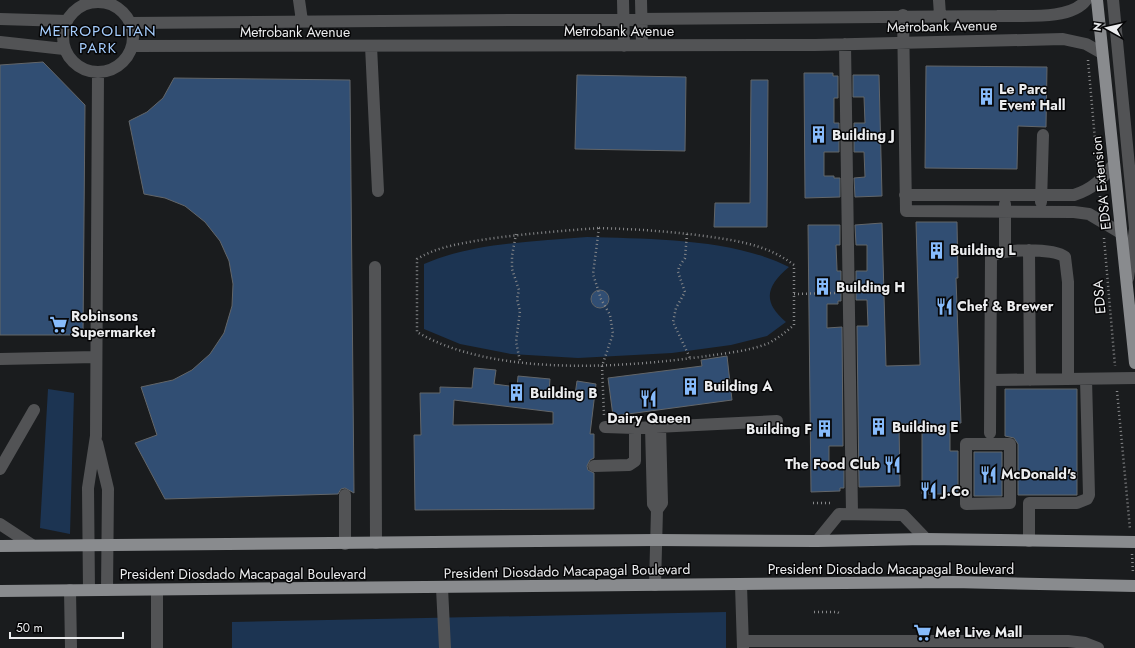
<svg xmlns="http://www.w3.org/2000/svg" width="1135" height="648" font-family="Jost,sans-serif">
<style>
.green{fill:#1c3452}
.building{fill:#314e73;stroke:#636669;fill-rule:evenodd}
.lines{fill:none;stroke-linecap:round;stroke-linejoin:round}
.path{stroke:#87888a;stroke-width:2.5;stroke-dasharray:1 3;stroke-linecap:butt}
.minor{stroke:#525355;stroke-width:12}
.major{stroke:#898b8e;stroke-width:12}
.labels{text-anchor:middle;stroke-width:3;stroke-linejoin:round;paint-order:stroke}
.street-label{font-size:14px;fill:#ecedef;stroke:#060607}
.poi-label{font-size:14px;font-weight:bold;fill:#ecedef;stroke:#060607;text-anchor:start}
.neighbourhood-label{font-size:15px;letter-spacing:1px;fill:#a5ccfc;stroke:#060607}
</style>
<rect width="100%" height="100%" fill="#1a1c1e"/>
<path class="green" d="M587 237C649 239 732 238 789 267 766 286 762 302 786 322L767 336 731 345 672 353 578 358 511 354 460 344 424 329V264C474 242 533 242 587 237Z
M48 389 74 393 70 534 40 528Z
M726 612V648H232V622Z"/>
<path class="building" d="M43 62 85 105 83 335H0V65Z
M926 66 1047 67 1046 127 1018 126 1017 169 925 168Z
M804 73H833V76H838V98H834V123H839V152H824V176H834V178H840V197L805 198Z
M577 75 686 77 685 151 575 149Z
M853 75H879L882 196 855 197 854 178 865 177 864 152H854V123H865L864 97H853Z
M174 78 350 80 354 493 345 488 341 489 338 494 165 499 135 443 157 435 141 387 173 380 192 370 210 354 224 333 232 306 233 284 229 261 220 241 205 222 185 206 165 198 144 194 129 121 147 112 163 98Z
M751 80H768L767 227H714L715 203H750Z
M916 222H957L958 278H956L961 423H950V451H958V494H922V424H899L900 486 859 487 857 326H868L867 300H856V271H867V245H856L855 225 882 223 886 366 920 365Z
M808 225H840V245H836L837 269V271H841V301H838V304H827V328L842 327 843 446H829V470L844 469V488H840V491L811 492Z
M591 299a9 9 0 1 1 18 0a9 9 0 1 1-18 0Z
M727 356 732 400 613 416 608 378 702 366 701 360Z
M474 368 496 370 494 384 517 387 518 376 550 379 549 392 575 395 577 381 596 384 590 434H594V458L590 460 587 466 588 470 594 473V509L415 510 414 435H421L420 393H440V387L472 388ZM454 400 553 412V424L453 425Z
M1005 389H1077V495H1018V444L1014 438 1005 436Z
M974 452H1002V496H974Z"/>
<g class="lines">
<path class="path" d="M1088 60 1097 163
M1100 196 1101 207
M599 228C632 229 664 231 697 235 732 240 765 243 794 265V325C786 332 778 338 769 343 750 351 727 353 707 356 623 368 493 377 417 332V259C437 247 458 244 481 240 520 234 560 231 599 228Z
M599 228 593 274 601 299 610 315 613 334 602 366 604 415
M516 234 512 256V269L519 290 517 299 520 311 516 342 520 361
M687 234 685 258 679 267 678 272 685 292 676 308 673 322 690 358
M1104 238 1115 366
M794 294 836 293
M1117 391 1130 529
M813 503H831
M1132 554 1133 573
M814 612H837L841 614"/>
<path class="minor" d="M299 0 302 21
M623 0 624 46
M641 0 642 45
M939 0 940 15
M1113 0 1135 228
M63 37a35 35 0 1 1 70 0a35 35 0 1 1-70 0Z
M903 15 906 211 1074 212 1089 214 1121 233
M0 19 67 21
M130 23 997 16C1021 15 1071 21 1086 0
M0 42 64 49
M845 44 852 514
M132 46 815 45 1063 39 1086 44 1102 53
M371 46 378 191
M905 195H1074C1093 189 1102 179 1114 164
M1041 202 1043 135
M1029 250 1030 380
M1005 252V204
M375 267 376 543
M1128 278 1135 229
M0 359 96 357
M991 380 1135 378
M605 427 635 428 777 421
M651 427 653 504 657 510 655 585
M990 433 991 257C1002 248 1054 248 1065 257L1068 282V379
M97 443 108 489 107 590
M966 444H1010V503L966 504Z
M594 466 629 465 635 461V428
M0 469 34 410
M657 510 662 503 660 426
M0 524 32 545
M817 541 839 514 903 515 926 539
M1029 541V503H1077L1087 499 1089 495 1086 379
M345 544V495
M741 585 743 648
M442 588 445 648
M70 590 71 648
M89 590 88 488 96 436 98 73
M157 590V648
M743 641H1068L1085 643 1098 648"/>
<path class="major" d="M1097 0 1135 363
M0 546 656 540 817 541 926 539 1135 542
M0 591 953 582 1135 586"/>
</g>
<defs>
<symbol id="building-bare" viewBox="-9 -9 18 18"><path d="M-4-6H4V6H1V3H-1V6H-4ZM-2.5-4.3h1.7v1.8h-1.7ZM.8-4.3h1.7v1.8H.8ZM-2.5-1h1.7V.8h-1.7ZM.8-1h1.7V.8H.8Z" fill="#87bbfb" stroke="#060607" stroke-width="2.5" paint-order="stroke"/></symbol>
<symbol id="restaurant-bare" viewBox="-9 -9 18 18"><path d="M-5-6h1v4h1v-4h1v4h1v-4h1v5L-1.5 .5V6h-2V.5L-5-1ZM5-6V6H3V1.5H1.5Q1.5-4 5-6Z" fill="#87bbfb" stroke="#060607" stroke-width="2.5" paint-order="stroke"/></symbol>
<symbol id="supermarket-bare" viewBox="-9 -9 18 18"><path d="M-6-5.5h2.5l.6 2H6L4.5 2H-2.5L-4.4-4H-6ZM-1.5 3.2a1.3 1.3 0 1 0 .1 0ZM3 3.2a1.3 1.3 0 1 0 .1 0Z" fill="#87bbfb" stroke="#060607" stroke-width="2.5" paint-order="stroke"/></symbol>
</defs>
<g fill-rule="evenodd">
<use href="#building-bare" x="974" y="84" width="25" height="25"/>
<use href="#building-bare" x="806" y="122" width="25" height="25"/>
<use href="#building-bare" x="924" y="238" width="25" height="25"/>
<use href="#building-bare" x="810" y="274" width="25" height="25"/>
<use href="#restaurant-bare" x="932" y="294" width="25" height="25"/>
<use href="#supermarket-bare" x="46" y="312" width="25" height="25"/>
<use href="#building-bare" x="678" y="374" width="25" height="25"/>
<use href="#building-bare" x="504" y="380" width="25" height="25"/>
<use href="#restaurant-bare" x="636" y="386" width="25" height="25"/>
<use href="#building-bare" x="866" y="414" width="25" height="25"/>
<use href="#building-bare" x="812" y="416" width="25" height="25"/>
<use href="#restaurant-bare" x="880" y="452" width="25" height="25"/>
<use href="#restaurant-bare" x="976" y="462" width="25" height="25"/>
<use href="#restaurant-bare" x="916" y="478" width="25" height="25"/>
<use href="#supermarket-bare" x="910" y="620" width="25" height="25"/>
</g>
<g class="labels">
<g class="street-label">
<text transform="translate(942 26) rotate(-1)" y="5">Metrobank Avenue</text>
<text x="619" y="36">Metrobank Avenue</text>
<text x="295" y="37">Metrobank Avenue</text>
<text transform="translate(1101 183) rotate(-96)" y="5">EDSA Extension</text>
<text transform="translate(1099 297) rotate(-95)" y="5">EDSA</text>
<text x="891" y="574">President Diosdado Macapagal Boulevard</text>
<text transform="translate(567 571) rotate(-1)" y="5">President Diosdado Macapagal Boulevard</text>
<text x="243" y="579">President Diosdado Macapagal Boulevard</text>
</g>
<g class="poi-label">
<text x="999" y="94">Le Parc<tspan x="999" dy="16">Event Hall</tspan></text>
<text x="832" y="140">Building J</text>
<text x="950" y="255">Building L</text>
<text x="836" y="292">Building H</text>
<text x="957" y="311">Chef &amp; Brewer</text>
<text x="71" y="321">Robinsons<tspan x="71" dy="16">Supermarket</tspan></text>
<text x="704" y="391">Building A</text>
<text x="530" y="398">Building B</text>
<text x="649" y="423" text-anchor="middle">Dairy Queen</text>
<text x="892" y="432">Building E</text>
<text x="812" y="434" text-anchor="end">Building F</text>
<text x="880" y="469" text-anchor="end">The Food Club</text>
<text x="1001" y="479">McDonald's</text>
<text x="942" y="496">J.Co</text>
<text x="935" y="637">Met Live Mall</text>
</g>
<g class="neighbourhood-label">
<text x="98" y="36">METROPOLITAN<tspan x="98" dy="17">PARK</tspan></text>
</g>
</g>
<g transform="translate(1107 28) rotate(278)" stroke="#060607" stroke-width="3" paint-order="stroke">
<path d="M0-3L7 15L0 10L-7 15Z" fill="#ecedef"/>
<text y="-6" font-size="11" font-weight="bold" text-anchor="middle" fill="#ecedef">N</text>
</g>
<path d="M10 632v6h113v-6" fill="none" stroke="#ecedef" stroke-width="2"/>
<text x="16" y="632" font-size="12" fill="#ecedef" stroke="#060607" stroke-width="3" paint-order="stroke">50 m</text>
</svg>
